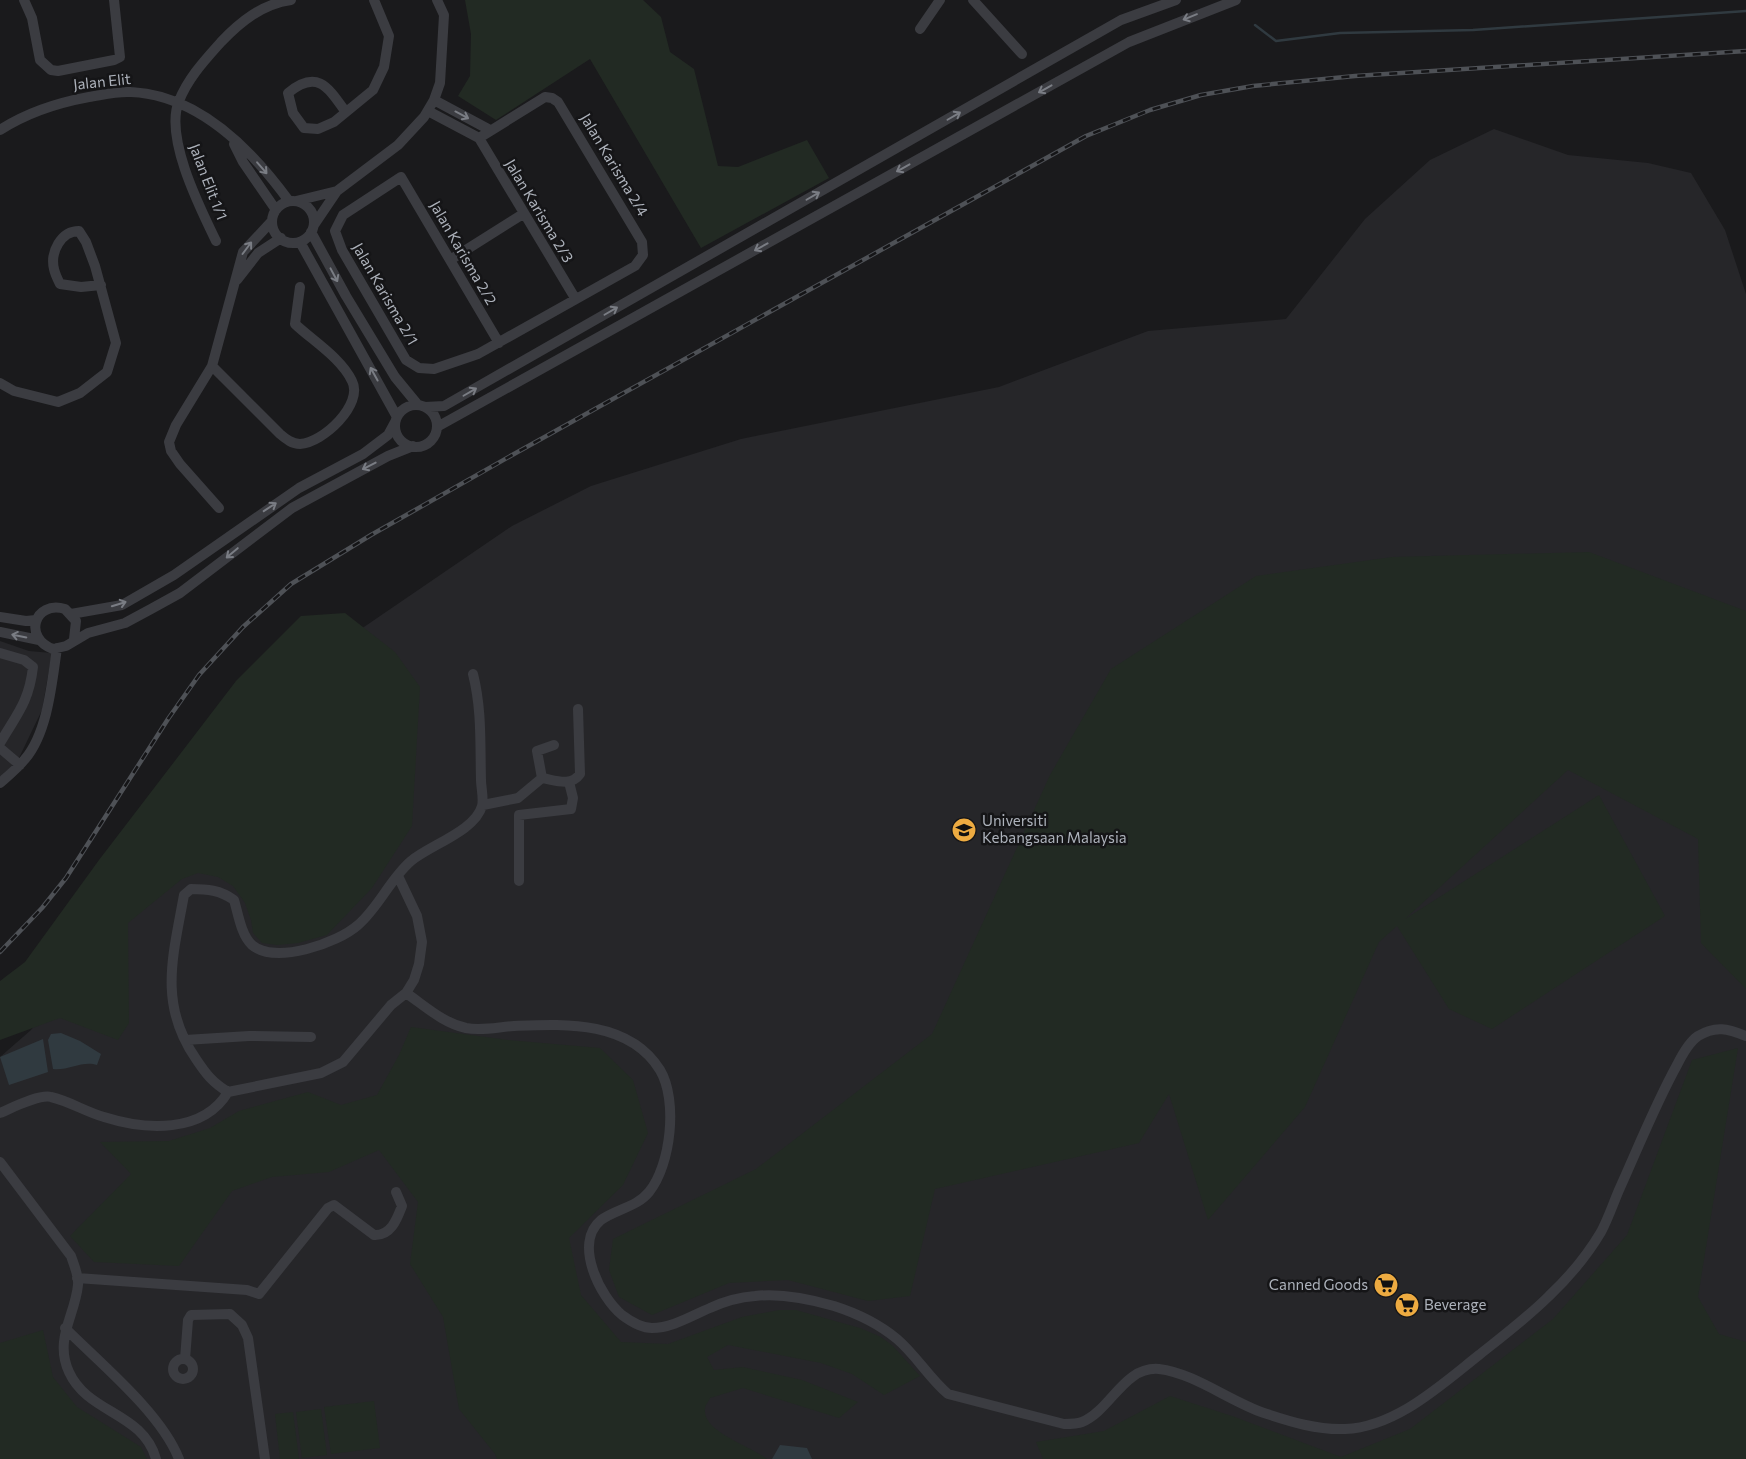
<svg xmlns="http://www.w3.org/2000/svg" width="1746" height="1459" font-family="Commissioner,sans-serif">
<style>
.built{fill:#262629}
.green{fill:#222a23}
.water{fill:#303a40}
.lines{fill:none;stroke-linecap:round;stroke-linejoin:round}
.stream{stroke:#303a40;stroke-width:2.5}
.minor{stroke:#3b3c41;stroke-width:10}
.rail-casing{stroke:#4e5156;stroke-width:4.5}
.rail{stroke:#151517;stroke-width:2.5;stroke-dasharray:8;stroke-linecap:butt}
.oneway{stroke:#7a7d84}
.labels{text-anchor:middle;stroke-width:5;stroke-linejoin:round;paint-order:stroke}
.street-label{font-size:15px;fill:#adb2bb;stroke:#151517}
.poi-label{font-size:15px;fill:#adb2bb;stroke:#151517;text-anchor:start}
</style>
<rect width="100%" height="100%" fill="#1a1a1c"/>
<path class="built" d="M1494 129 1568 155 1648 163 1691 173 1725 230 1746 294V1459H0V1057L31 1030 121 908 342 642 512 526 591 486 741 439 999 387 1148 331 1286 319 1365 219 1430 160Z
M0 641 29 651 52 653 42 710 17 762 0 777Z"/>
<path class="green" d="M465 0H643L661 17 670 52 694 69 718 166 738 167 807 140 829 178 701 248 590 59 496 120 458 96 470 76 471 34Z
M1589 552 1746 611V989L1701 943 1698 839 1568 770 1405 919 1599 795 1665 916 1492 1029 1449 1009 1397 926 1379 942 1305 1107 1208 1220 1169 1094 1139 1143 935 1189 910 1296 868 1301 788 1280 729 1283 652 1315 619 1297 609 1270 613 1239 756 1169 932 1034 1050 775 1111 669 1256 576 1392 557Z
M345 613 395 652 420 687 412 826 372 888 327 935 298 943 277 945 262 943 253 933 251 920 245 903 233 886 218 877 198 873 182 879 128 923 129 1023 118 1040 60 1018 0 1040V981L25 962 99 860 236 681 301 616Z
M411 1027 508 1040 600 1048 633 1080 648 1133 623 1185 569 1238 581 1295 621 1342 668 1344 742 1317 779 1310H796L860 1328 881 1337 893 1346 920 1376 884 1395 852 1374 821 1363 728 1345 707 1357 714 1370 743 1367 802 1380 858 1402 839 1418 743 1388 710 1398C709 1401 705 1405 705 1409 702 1432 751 1446 767 1459H497L495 1454 459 1409 443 1317 410 1264 418 1202 379 1150 329 1172 272 1177 232 1191 179 1266 94 1262 70 1236 131 1174 100 1142 169 1141 210 1128 239 1111 308 1092 341 1105 377 1095 399 1055Z
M1738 1048 1698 1297 1719 1334 1746 1342V1459H1043L1036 1442 1104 1431 1170 1396 1232 1416 1341 1457 1410 1429 1553 1319 1627 1235 1692 1060Z
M43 1330 53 1377 77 1407 141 1447 147 1459H0V1343Z
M374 1401 380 1448 331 1454 324 1407Z
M321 1409 327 1455 302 1458 296 1412Z
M293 1412 299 1459H280L275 1414Z"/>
<path class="water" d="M61 1033 80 1041 101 1054 97 1065C83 1060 68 1071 53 1069L48 1040 51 1034Z
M43 1039 48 1072 9 1085 0 1057Z
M780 1445 807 1448 812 1459H772Z"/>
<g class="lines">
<path class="stream" d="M1255 25 1276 41 1340 33 1473 30 1746 11"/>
<path class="minor" d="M24 0 32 18 40 60 51 70 58 71 114 60 120 57 114 0
M973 0 1022 54
M920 29 940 0
M434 100 490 130
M345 111C328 87 317 69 288 93L293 113 304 128 318 129 334 122 373 90 384 67 389 36 374 0
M428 111 479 138
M0 130C28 112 56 103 89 97 102 95 117 91 131 92 198 95 252 150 289 201
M479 138 545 97 552 98 558 102 642 242 643 255 635 266 478 354 434 369 419 368 406 360 342 250 335 231 343 215 401 177 499 343
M479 138 575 298
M234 144 243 162 276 210
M296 201 337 191
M272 222a21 21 0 1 1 42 0a21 21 0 1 1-42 0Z
M314 225 337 191 398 145 424 117 434 100 440 83 444 15 437 0
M311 232 346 296 395 377 418 405
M216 241C200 208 164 137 179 101 188 78 205 60 221 42 240 22 262 4 291 0
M300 242 397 417
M450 260 523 214
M237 280 258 253 281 238
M212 366 280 434C286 439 292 444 300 444 323 443 364 404 352 381 341 358 313 341 295 324L300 287
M0 383 14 391 58 402 80 393 107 372 116 343 95 266 86 242 79 231C61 231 50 252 54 269 55 274 58 280 60 284L81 287 101 285
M395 426a21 21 0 1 1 42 0a21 21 0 1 1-42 0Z
M425 407 444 406 1121 20 1176 0
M437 427 1129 42 1236 0
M219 508 180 464 171 451 169 442 176 425 212 366 243 252 272 221
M71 614 122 605 174 575 299 488 363 454 388 435 395 422
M0 617 26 621 36 620
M0 632 39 640
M74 639 76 621 65 609C34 600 23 638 53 649L66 646 88 633 125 623 151 609 180 593 292 508 388 456 413 446
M0 653 24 660 33 667C29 702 17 714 0 743
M0 748 20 765
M542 778 537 751 554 745
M0 783C8 776 18 768 25 759 48 732 52 682 57 648
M483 805 518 798 542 778C555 780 571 787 580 774L578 709
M519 881V815L571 809 573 798 569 782
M406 993C425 1006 443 1023 466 1028 482 1031 498 1027 514 1026 564 1024 629 1020 660 1070 678 1100 671 1165 649 1192 637 1207 616 1209 601 1220 573 1243 600 1297 622 1315 630 1321 642 1328 652 1328 672 1328 691 1316 710 1308 723 1302 741 1297 755 1296 781 1293 810 1299 834 1306 856 1313 879 1324 897 1339 916 1355 929 1378 948 1394L1064 1424C1069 1424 1077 1424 1082 1422 1111 1410 1124 1366 1159 1369 1194 1373 1231 1402 1264 1413 1291 1422 1317 1430 1345 1429 1396 1427 1441 1385 1479 1355 1503 1336 1528 1317 1549 1296 1568 1278 1588 1254 1601 1232 1608 1219 1613 1204 1619 1190 1638 1148 1655 1105 1677 1065 1682 1055 1689 1042 1698 1036 1716 1025 1728 1029 1746 1036
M185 1040 249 1036 311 1037
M228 1092C212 1082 206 1074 196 1059 158 1004 173 956 184 895L191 889C207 889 220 890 234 900 238 913 241 935 252 945 275 965 338 943 358 925 379 907 390 879 411 861 430 845 475 831 482 806 484 799 481 787 481 780 480 743 482 710 473 674
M0 1113C12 1108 39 1094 51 1097 69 1101 86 1112 104 1117 145 1130 203 1134 228 1092L321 1073 343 1062 391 1005 406 993 414 980 419 964 422 942 417 916 398 876
M0 1162 71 1256C74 1265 79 1276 78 1285 75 1316 54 1339 69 1372 88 1414 143 1412 156 1459
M77 1278 247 1290 259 1294 328 1208 334 1205 374 1235C391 1236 397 1219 402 1206L396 1192
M65 1328C101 1364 161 1413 179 1459
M173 1369a10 10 0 1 1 20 0a10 10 0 1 1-20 0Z
M185 1359 188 1320 191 1315 230 1314 242 1325 248 1338 265 1459"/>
<defs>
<path id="rail" d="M0 952 42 908 66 878 168 719 199 675 243 627 291 584 371 535 514 454 1086 136 1150 110 1201 95 1253 86 1355 76 1746 51"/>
</defs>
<use href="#rail" class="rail-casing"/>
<use href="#rail" class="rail"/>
</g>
<defs><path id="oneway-shaft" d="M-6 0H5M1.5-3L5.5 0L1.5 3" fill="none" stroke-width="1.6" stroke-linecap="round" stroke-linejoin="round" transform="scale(1.25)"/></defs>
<g class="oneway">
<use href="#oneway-shaft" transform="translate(1190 17) rotate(158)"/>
<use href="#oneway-shaft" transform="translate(1045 89) rotate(151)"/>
<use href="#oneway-shaft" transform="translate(462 115) rotate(28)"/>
<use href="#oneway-shaft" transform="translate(954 116) rotate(-30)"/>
<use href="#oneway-shaft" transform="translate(262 168) rotate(49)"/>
<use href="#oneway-shaft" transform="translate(903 168) rotate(151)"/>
<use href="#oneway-shaft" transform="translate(813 196) rotate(-30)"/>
<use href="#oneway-shaft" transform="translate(761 247) rotate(151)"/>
<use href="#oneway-shaft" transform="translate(247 248) rotate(-53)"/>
<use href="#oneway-shaft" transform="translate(334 275) rotate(62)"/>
<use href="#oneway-shaft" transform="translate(611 311) rotate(-30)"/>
<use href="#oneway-shaft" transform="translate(374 374) rotate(-119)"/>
<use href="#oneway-shaft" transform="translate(470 392) rotate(-30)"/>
<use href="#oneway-shaft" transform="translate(369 466) rotate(153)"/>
<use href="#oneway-shaft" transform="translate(270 507) rotate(-33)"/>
<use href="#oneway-shaft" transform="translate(232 553) rotate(140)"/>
<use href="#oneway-shaft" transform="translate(119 604) rotate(-17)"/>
<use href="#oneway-shaft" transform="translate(19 636) rotate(-169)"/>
</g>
<defs>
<symbol id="university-disc" viewBox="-11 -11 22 22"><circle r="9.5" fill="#edab41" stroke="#151517"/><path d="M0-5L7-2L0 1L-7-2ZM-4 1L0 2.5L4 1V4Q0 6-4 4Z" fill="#111"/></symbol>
<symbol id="supermarket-disc" viewBox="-11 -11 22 22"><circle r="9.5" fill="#edab41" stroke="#151517"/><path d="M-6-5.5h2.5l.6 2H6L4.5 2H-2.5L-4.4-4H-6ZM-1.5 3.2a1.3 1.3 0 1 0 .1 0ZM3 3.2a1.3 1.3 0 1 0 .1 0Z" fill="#111"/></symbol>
</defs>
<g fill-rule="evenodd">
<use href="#university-disc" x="950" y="816" width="28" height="28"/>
<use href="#supermarket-disc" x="1372" y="1271" width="28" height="28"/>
<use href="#supermarket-disc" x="1393" y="1291" width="28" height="28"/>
</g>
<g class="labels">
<g class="street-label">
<text transform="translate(102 82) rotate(-6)" y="5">Jalan Elit</text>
<text transform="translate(614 165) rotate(59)" y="5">Jalan Karisma 2/4</text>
<text transform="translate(208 182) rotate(69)" y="5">Jalan Elit 1/1</text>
<text transform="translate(539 211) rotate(59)" y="5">Jalan Karisma 2/3</text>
<text transform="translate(463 253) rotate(60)" y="5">Jalan Karisma 2/2</text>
<text transform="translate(385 294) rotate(60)" y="5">Jalan Karisma 2/1</text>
</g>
<g class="poi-label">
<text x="982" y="826">Universiti<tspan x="982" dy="17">Kebangsaan Malaysia</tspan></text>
<text x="1368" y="1290" text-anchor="end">Canned Goods</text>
<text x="1424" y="1310">Beverage</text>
</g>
</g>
</svg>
